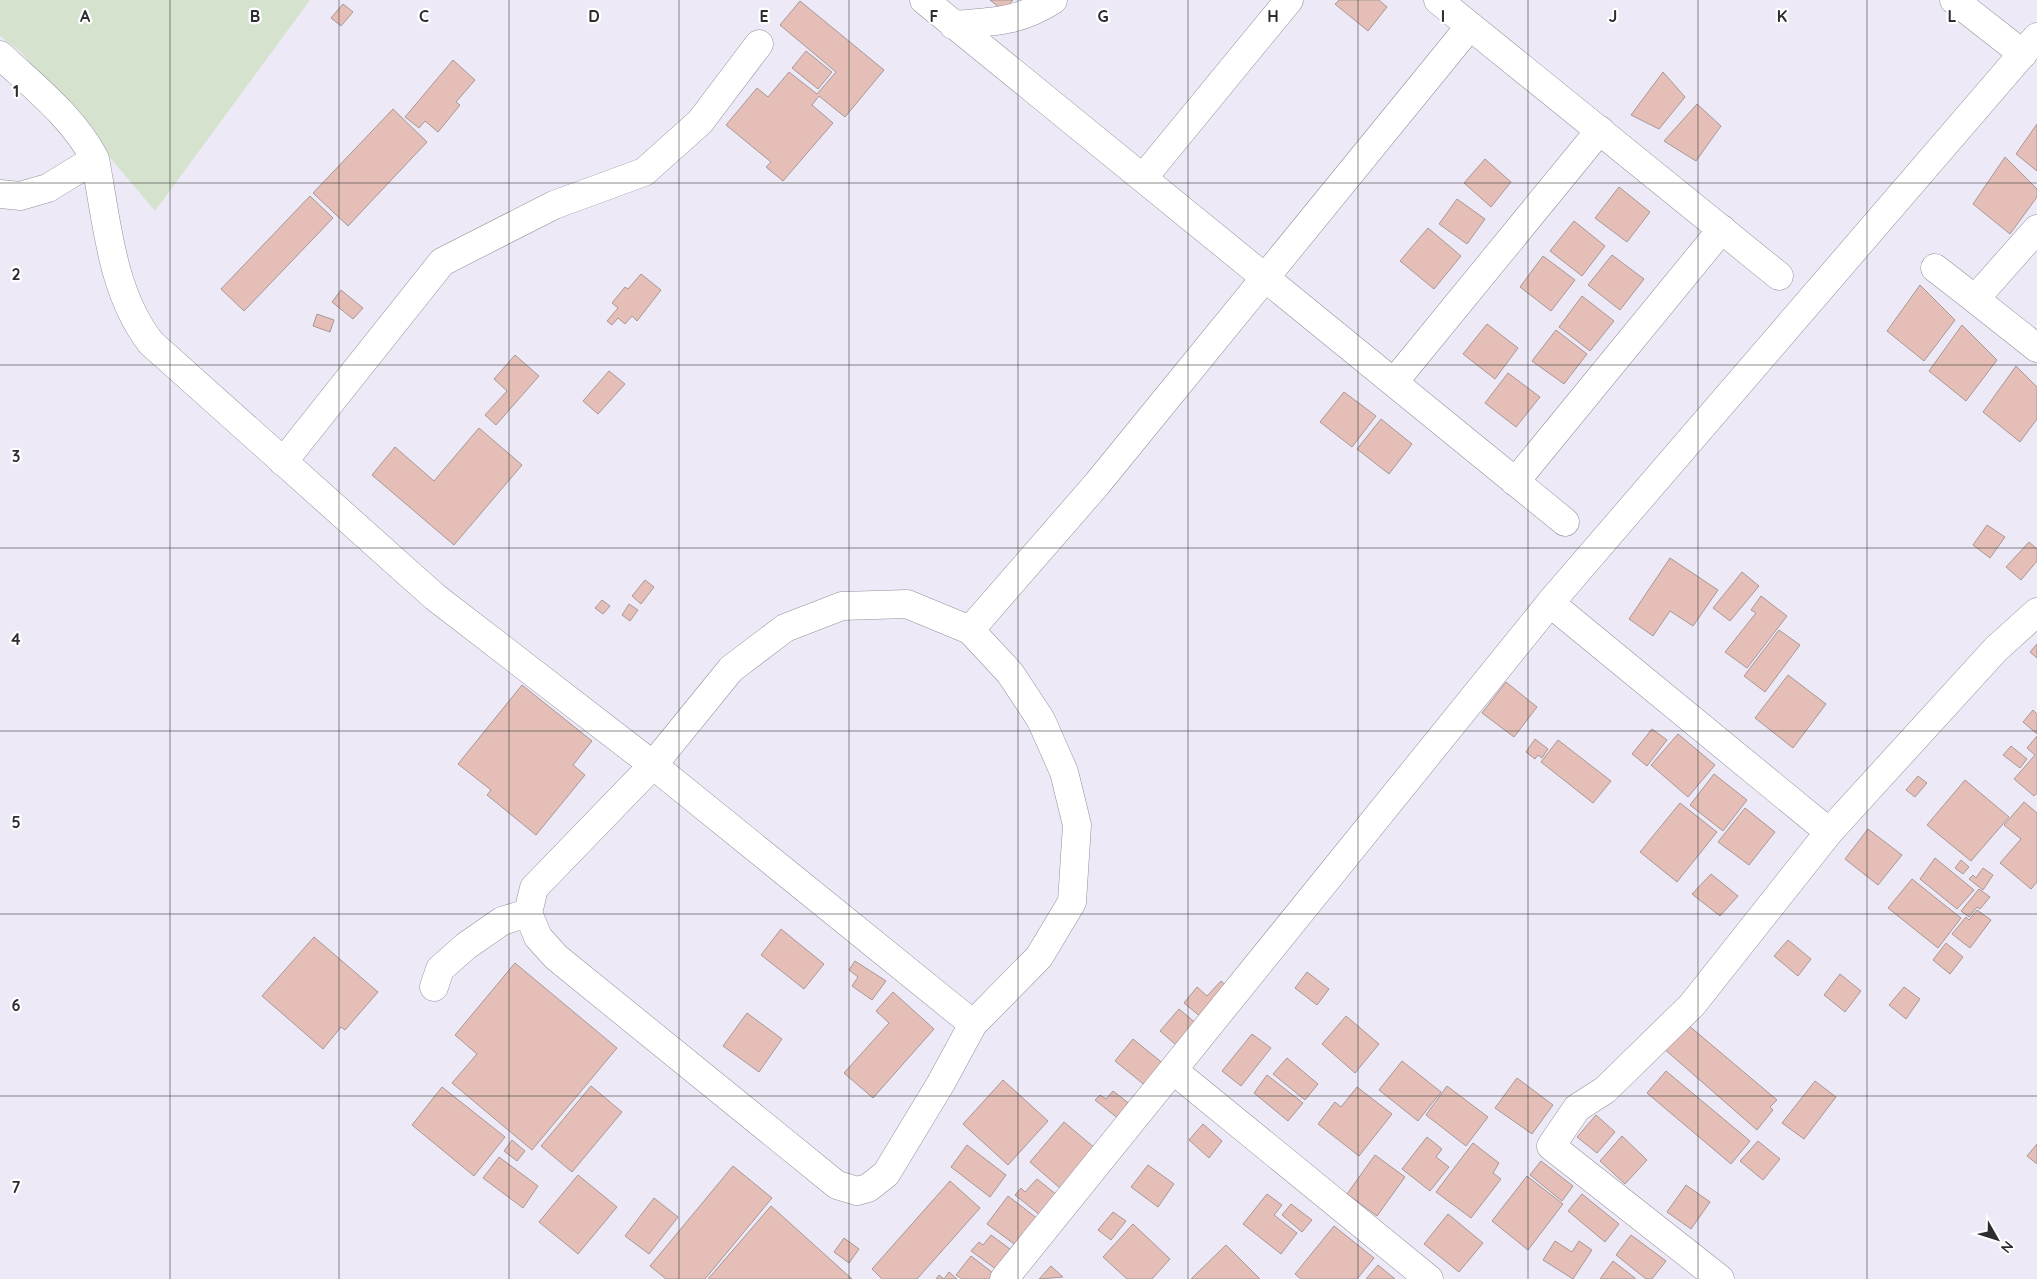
<svg xmlns="http://www.w3.org/2000/svg" width="2037" height="1279" font-family="Quicksand,sans-serif">
<style>
.green{fill:#d5e2ce}
.building{fill:#e5beb8;stroke:#a79896}
.lines{fill:none;stroke-linecap:round;stroke-linejoin:round}
.minor-casing{stroke:#94909c;stroke-width:29}
.minor{stroke:#fff;stroke-width:28}
.grid{fill:none;stroke:#2d2c31;stroke-width:1;stroke-opacity:0.55}
.grid-label{font-size:16px;text-anchor:middle;font-weight:bold;fill:#2d2c31;stroke:#fff;stroke-width:4.5;stroke-linejoin:round;paint-order:stroke}
</style>
<rect width="100%" height="100%" fill="#ede9f6"/>
<path class="green" d="M0 0H310L155 211 21 52 0 36Z"/>
<path class="building" d="M990 0H1013L1004 11Z
M1339 0H1379L1387 7 1368 31 1335 4Z
M800 1 884 70 845 117 819 96 812 105 833 123 783 181 766 167 771 162 726 125 757 88 768 97 789 72 817 94 836 72 780 25Z
M343 4 353 12 341 26 331 18Z
M806 51 832 72 818 89 792 68Z
M453 60 475 80 456 102 460 105 438 132 425 121 419 128 405 117Z
M1663 72 1685 97 1659 129 1631 115Z
M1697 104 1721 126 1696 161 1664 141Z
M393 109 427 142 348 226 313 193Z
M2037 124V171L2016 154Z
M2005 157 2037 189V197L2010 234 1973 204Z
M1485 159 1511 182 1491 207 1464 183Z
M1619 187 1650 212 1627 242 1595 218Z
M310 196 333 218 244 311 221 289Z
M1457 199 1485 219 1467 244 1439 224Z
M1574 221 1605 246 1582 276 1550 251Z
M1428 228 1461 256 1434 289 1400 261Z
M1612 255 1644 279 1620 310 1588 285Z
M1543 256 1575 280 1551 311 1520 287Z
M641 274 661 290 637 321 632 316 625 324 618 318 612 325 607 321 618 308 612 303 625 287 628 289Z
M1920 285 1955 320 1924 361 1887 331Z
M341 290 363 308 353 319 332 302Z
M1582 296 1614 321 1590 351 1559 327Z
M317 314 334 320 330 332 313 326Z
M1487 324 1518 348 1495 379 1463 354Z
M1962 325 1997 360 1966 401 1929 371Z
M1556 330 1587 354 1564 384 1532 361Z
M515 355 539 376 496 425 485 415 507 391 494 379Z
M2016 366 2037 387V419L2020 442 1983 412Z
M609 371 625 384 598 414 583 401Z
M1508 373 1540 397 1516 427 1485 403Z
M1344 392 1376 416 1352 447 1320 422Z
M1381 419 1412 444 1389 474 1357 449Z
M479 428 522 465 454 545 372 475 395 447 434 481Z
M1987 525 2005 537 1990 558 1973 545Z
M2029 542 2037 549V561L2021 580 2006 567Z
M1670 558 1718 590 1693 626 1670 611 1653 636 1629 619Z
M1742 572 1759 586 1730 621 1713 608Z
M645 580 654 587 641 604 632 596Z
M1761 596 1787 616 1747 668 1725 652 1756 613 1751 610Z
M602 600 610 606 603 614 595 608Z
M629 604 638 610 630 621 622 615Z
M1779 630 1800 645 1765 692 1744 676Z
M2037 644V658L2030 652Z
M1788 675 1826 704 1793 748 1755 718Z
M1506 682 1537 707 1514 737 1482 713Z
M522 685 592 741 573 765 585 775 536 835 487 795 491 790 458 764Z
M2033 710 2037 714V734L2023 722Z
M1652 729 1667 740 1647 766 1632 754Z
M1678 734 1715 765 1688 797 1651 765Z
M2037 736V793L2034 796 2014 779 2035 755 2027 748Z
M1535 739 1548 749 1542 758 1538 755 1535 759 1526 752Z
M1558 740 1611 781 1593 803 1541 762Z
M2011 746 2027 759 2020 768 2003 755Z
M1714 774 1747 800 1723 831 1690 805Z
M1918 776 1927 783 1915 797 1906 790Z
M1965 780 2009 817 1971 861 1927 825Z
M2024 802 2037 813V882L2031 889 2000 863 2021 839 2004 825Z
M1680 803 1717 832 1677 882 1640 852Z
M1745 808 1775 832 1749 865 1718 842Z
M1868 829 1902 855 1878 885 1845 859Z
M1935 858 1974 890 1957 909 1920 879Z
M1961 860 1969 867 1963 874 1955 868Z
M1983 868 1993 875 1983 890 1969 879 1973 875 1976 878Z
M1711 874 1738 896 1720 916 1692 894Z
M1912 879 1961 918 1938 948 1888 908Z
M1979 889 1990 897 1980 909 1977 907 1969 917 1961 911Z
M1977 910 1991 920 1970 948 1952 934 1966 917 1969 920Z
M781 929 824 964 804 989 761 955Z
M314 937 378 992 345 1030 341 1027 323 1049 262 996Z
M1788 940 1811 959 1798 976 1774 956Z
M1946 943 1963 957 1950 974 1933 960Z
M855 961 886 981 872 1000 852 986 858 977 849 970Z
M515 963 617 1048 532 1150 452 1083 477 1054 455 1035Z
M1307 972 1329 989 1317 1005 1295 988Z
M1840 974 1861 991 1845 1012 1824 995Z
M1221 981 1233 991 1207 1022 1184 1003 1197 987 1207 996Z
M1904 987 1920 999 1906 1019 1889 1005Z
M893 992 934 1029 873 1098 844 1073 889 1023 876 1011Z
M1179 1009 1203 1029 1183 1051 1160 1031Z
M747 1013 782 1039 759 1072 723 1046Z
M1346 1016 1379 1044 1355 1073 1322 1044Z
M1688 1025 1777 1100 1770 1107 1773 1110 1757 1130 1662 1047Z
M1252 1034 1271 1048 1241 1086 1222 1071Z
M1133 1039 1170 1069 1152 1091 1115 1061Z
M1287 1058 1318 1084 1305 1100 1273 1074Z
M1402 1061 1441 1092 1418 1121 1379 1090Z
M1666 1071 1750 1141 1731 1164 1647 1093Z
M1267 1075 1303 1103 1288 1121 1254 1093Z
M1517 1078 1553 1105 1532 1134 1495 1108Z
M1003 1080 1048 1121 1008 1165 963 1124Z
M1815 1081 1836 1097 1804 1139 1782 1123Z
M591 1086 622 1112 572 1172 541 1146Z
M1447 1086 1488 1117 1466 1146 1426 1115Z
M442 1087 505 1137 474 1176 412 1125Z
M1357 1087 1392 1114 1359 1156 1318 1124 1335 1102 1341 1107Z
M1113 1091 1135 1108 1124 1123 1095 1100 1100 1095 1106 1099Z
M1596 1115 1615 1132 1597 1153 1577 1137Z
M1064 1122 1096 1149 1061 1189 1030 1162Z
M1203 1124 1222 1141 1209 1158 1189 1140Z
M1622 1136 1647 1160 1625 1184 1600 1161Z
M1427 1137 1442 1149 1436 1157 1449 1167 1430 1191 1402 1169Z
M512 1140 525 1151 517 1161 504 1151Z
M1758 1141 1780 1159 1763 1180 1740 1161Z
M1473 1143 1499 1163 1493 1173 1501 1179 1471 1218 1436 1192Z
M2037 1144V1164L2027 1156Z
M967 1145 1006 1175 990 1197 951 1167Z
M1375 1155 1405 1177 1377 1216 1347 1194Z
M499 1157 538 1186 523 1208 483 1178Z
M1541 1161 1573 1186 1562 1201 1530 1175Z
M1148 1165 1174 1184 1158 1207 1131 1187Z
M733 1166 772 1198 705 1279H666L650 1266Z
M578 1175 617 1207 578 1254 539 1222Z
M1527 1176 1563 1204 1528 1250 1492 1221Z
M1037 1179 1057 1195 1040 1215 1015 1195 1021 1188 1025 1192Z
M950 1181 980 1208 917 1279H882L872 1269Z
M1686 1185 1710 1202 1691 1229 1667 1212Z
M1267 1194 1282 1205 1274 1215 1297 1233 1281 1254 1243 1224Z
M1582 1194 1619 1224 1605 1242 1568 1211Z
M1008 1196 1038 1219 1017 1246 987 1224Z
M654 1198 678 1217 649 1254 625 1236Z
M1291 1204 1312 1220 1302 1232 1282 1215Z
M771 1206 852 1279H708Z
M1113 1212 1126 1221 1111 1240 1098 1230Z
M1448 1214 1483 1243 1459 1272 1424 1244Z
M1133 1224 1170 1259 1152 1279H1127L1103 1257Z
M1334 1226 1374 1258 1357 1279H1301L1295 1274Z
M991 1235 1014 1252 1000 1272 971 1251 979 1242 983 1245Z
M1631 1235 1666 1261 1652 1279H1646L1616 1255Z
M844 1238 859 1249 849 1263 834 1252Z
M1555 1241 1572 1252 1579 1241 1592 1250 1573 1279 1543 1260Z
M1226 1245 1260 1279H1191Z
M971 1256 997 1276 994 1279H962L956 1275Z
M1613 1261 1635 1278V1279H1600Z
M1378 1265 1395 1279H1366Z
M1051 1266 1063 1277 1039 1279Z
M949 1272 957 1279H936L939 1275 944 1279Z"/>
<g class="lines">
<defs>
<path id="minor" d="M924 0 1565 522
M1438 0 1779 276
M1954 0 2023 54
M953 25C992 22 1019 22 1053 0
M0 55C34 87 73 117 95 159 107 221 111 292 151 343L435 597 653 765 973 1024
M1143 178 1289 0
M0 194 20 196 48 188 95 159
M2037 229 1975 299 2037 348
M1935 268 1975 299
M1394 382 1600 130
M283 462 442 262 554 205 644 172 700 122 759 44
M1515 482 1722 229
M1550 603 1829 832
M907 604 970 630 1010 673 1041 720 1064 772 1077 825 1072 902 1039 957 973 1024 941 1083 886 1174 868 1188 857 1191 837 1185 556 957 538 937 528 913 534 888 653 765 731 669 785 628 842 606Z
M970 630 1097 484 1470 26
M434 987 440 969 466 946 502 921 528 913
M1173 1070 1429 1279
M1004 1279 1550 603 2037 37
M1720 1279 1551 1146 1577 1108 1605 1090 1692 1005 1829 832 1996 649 2037 612"/>
</defs>
<use href="#minor" class="minor-casing"/>
<use href="#minor" class="minor"/>
</g>
<path class="grid" d="M170 0V1279M339 0V1279M509 0V1279M679 0V1279M849 0V1279M1018 0V1279M1188 0V1279M1358 0V1279M1528 0V1279M1698 0V1279M1867 0V1279M0 183H2037M0 365H2037M0 548H2037M0 731H2037M0 914H2037M0 1096H2037"/>
<g class="grid-label">
<text x="85" y="22">A</text>
<text x="255" y="22">B</text>
<text x="424" y="22">C</text>
<text x="594" y="22">D</text>
<text x="764" y="22">E</text>
<text x="934" y="22">F</text>
<text x="1103" y="22">G</text>
<text x="1273" y="22">H</text>
<text x="1443" y="22">I</text>
<text x="1613" y="22">J</text>
<text x="1782" y="22">K</text>
<text x="1952" y="22">L</text>
<text x="16" y="97">1</text>
<text x="16" y="280">2</text>
<text x="16" y="462">3</text>
<text x="16" y="645">4</text>
<text x="16" y="828">5</text>
<text x="16" y="1011">6</text>
<text x="16" y="1193">7</text>
</g>
<g transform="translate(1997 1239) rotate(129)" stroke="#ffffff" stroke-width="4" paint-order="stroke">
<path d="M0-4L9 19L0 12L-9 19Z" fill="#2d2c31"/>
<text y="-8" font-size="14" font-weight="bold" text-anchor="middle" fill="#2d2c31">N</text>
</g>
</svg>
